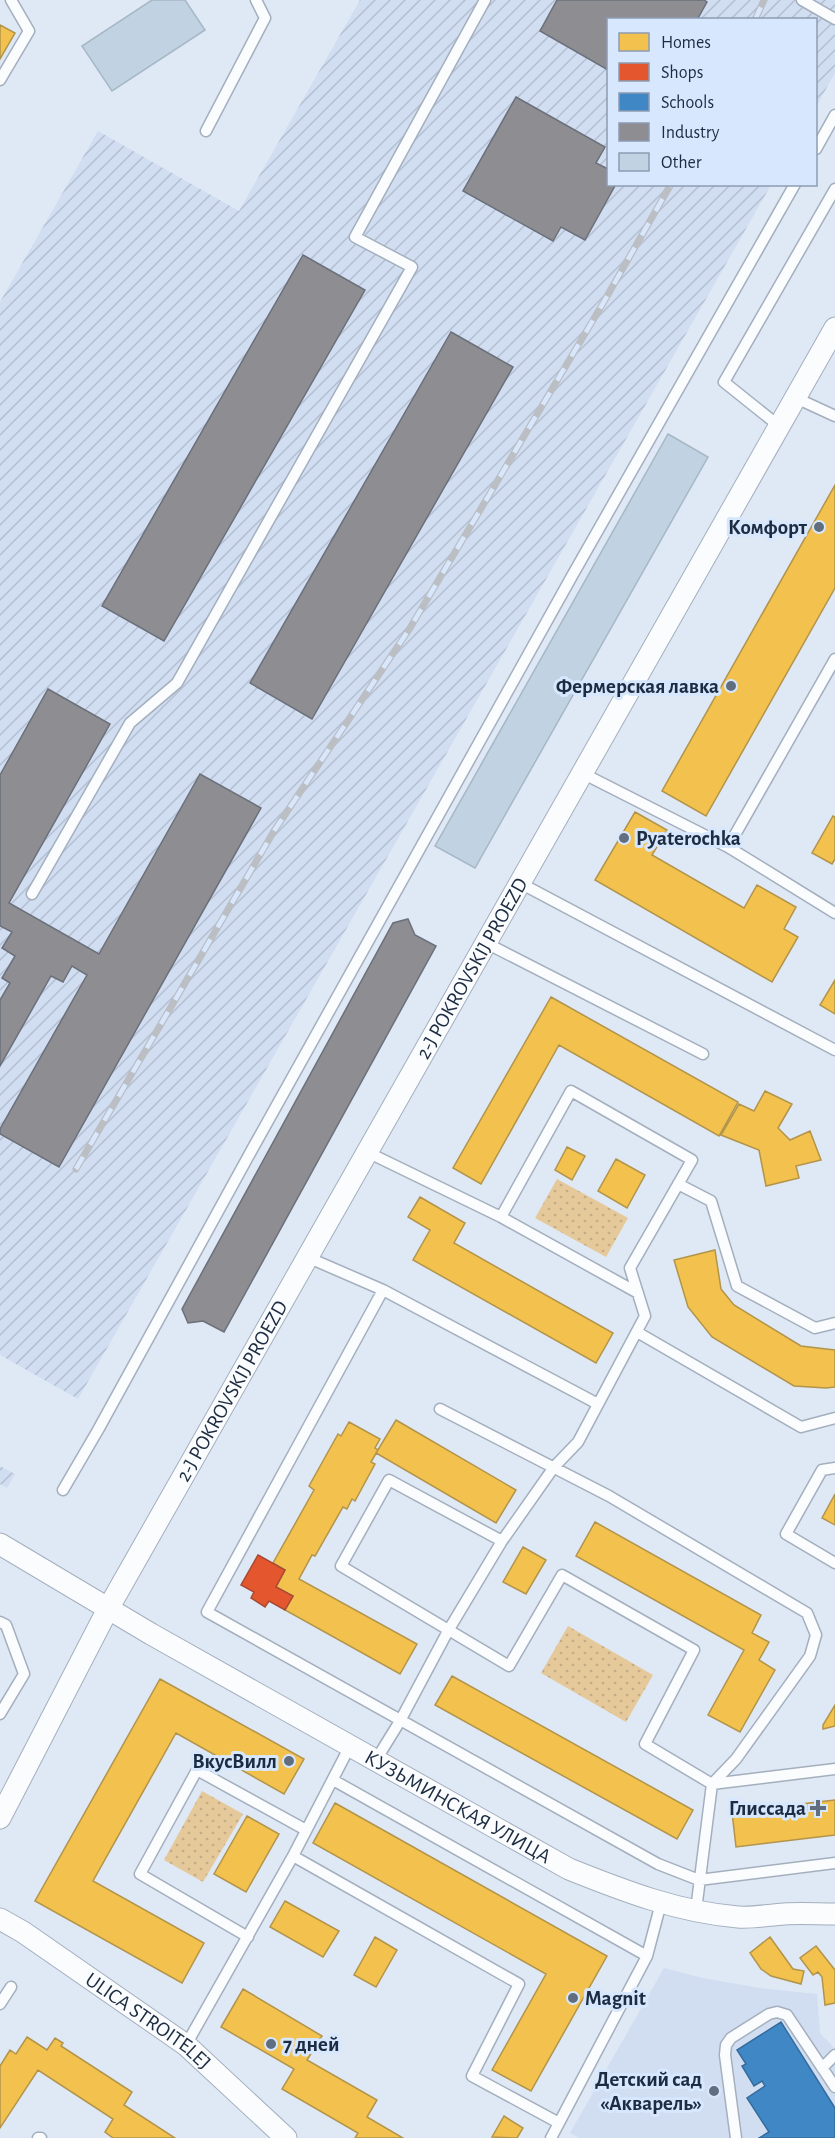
<svg xmlns="http://www.w3.org/2000/svg" width="835" height="2138" font-family="'Alegreya Sans',sans-serif">
<style>
.built{fill:#d1def2}
.industrial{fill:url(#industrial-furrows)}
.green{fill:url(#green-dots)}
.homes{fill:#f2c14e;stroke:#b2944a;stroke-width:1.5}
.shops{fill:#e4572e;stroke:#a84a34;stroke-width:1.5}
.schools{fill:#3f88c5;stroke:#356c9d;stroke-width:1.5}
.industry{fill:#8d8d92;stroke:#6b707a;stroke-width:1.5}
.building{fill:#c1d3e2;stroke:#a6b7c5;stroke-width:1.5}
.lines{fill:none;stroke-linecap:round;stroke-linejoin:round}
.service-casing{stroke:#a4afbe;stroke-width:13}
.minor-casing{stroke:#a4afbe;stroke-width:23}
.service{stroke:#fafcfe;stroke-width:10}
.minor{stroke:#fafcfe;stroke-width:21}
.rail-casing{stroke:#bbbec3;stroke-width:7}
.rail{stroke:#d7e7fd;stroke-width:4.5;stroke-dasharray:14;stroke-linecap:butt}
.poi-dot{fill:#616e80;stroke:#d7e7fd;stroke-width:2}
.labels{text-anchor:middle;stroke-width:6;stroke-linejoin:round;paint-order:stroke}
.poi-label{font-size:21px;font-weight:bold;fill:#1d2c41;stroke:#d7e7fd;text-anchor:end}
.street-label{font-size:21px;fill:#1d2c41;stroke:#d7e7fd}
</style>
<defs>
<pattern id="industrial-furrows" width="10" height="10" patternUnits="userSpaceOnUse" patternTransform="scale(1.5)"><rect width="10" height="10" fill="#d1def2"/><path d="M-1 1l2-2M0 10L10 0M9 11l2-2" fill="none" stroke="#b3bfd1"/></pattern>
<pattern id="green-dots" width="8" height="8" patternUnits="userSpaceOnUse" patternTransform="scale(1.5)"><rect width="8" height="8" fill="#e5c99a"/><path d="M2 2h.1M6 6h.1" fill="none" stroke="#c4ad86" stroke-width="1.8" stroke-linecap="round"/></pattern>
</defs>
<rect width="100%" height="100%" fill="#dfe8f5"/>
<path class="built" d="M664 1968 703 1978 760 1988 817 1994 820 2033 835 2049V2138H579L570 2133Z"/>
<path class="industrial" d="M360 0H835V73L816 107V20H608V184L771 185 78 1399 0 1355V302L98 131 239 211Z
M0 1466 15 1474 7 1488 0 1484Z"/>
<path class="green" d="M557 1179 628 1218 606 1257 535 1218Z
M568 1626 653 1675 626 1722 541 1673Z
M202 1791 243 1814 203 1882 164 1860Z"/>
<path class="homes" d="M0 25 15 33 0 59Z
M835 485V588L706 816 662 791Z
M635 812 667 830 652 855 744 908 757 885 796 907 784 929 798 937 772 982 595 880Z
M833 816 835 817V859L832 864 812 853Z
M835 980V1014L820 1005Z
M551 997 738 1102 719 1136 559 1045 481 1184 453 1168Z
M765 1091 792 1104 778 1128 790 1140 810 1131 821 1160 796 1166 799 1178 766 1186 759 1150 721 1135 739 1104 754 1111Z
M567 1147 585 1156 572 1180 555 1170Z
M616 1159 645 1175 627 1208 598 1191Z
M420 1197 465 1223 454 1243 613 1333 596 1363 413 1260 430 1230 408 1217Z
M715 1250 721 1289 734 1305 801 1346 835 1350V1387L826 1388 794 1386 712 1337 688 1307 674 1260Z
M396 1420 516 1490 496 1523 376 1453Z
M349 1422 380 1439 375 1448 378 1450 371 1462 375 1464 355 1501 352 1499 347 1509 343 1507 315 1556 312 1555 299 1579 417 1644 400 1674 285 1610 293 1596 276 1587 285 1570 273 1563 314 1490 309 1486 338 1434 341 1436Z
M835 1494V1525L822 1518Z
M595 1522 761 1615 752 1633 769 1642 759 1660 775 1670 740 1732 708 1715 744 1650 576 1556Z
M523 1547 546 1560 526 1594 503 1582Z
M452 1676 693 1810 677 1839 435 1705Z
M160 1679 304 1759 284 1794 176 1733 93 1881 204 1943 182 1983 35 1901Z
M835 1705V1726L823 1729V1725Z
M835 1800V1835L736 1847 732 1812Z
M335 1803 607 1956 531 2091 492 2070 546 1974 313 1843Z
M247 1816 279 1834 246 1892 214 1874Z
M285 1901 339 1931 323 1957 270 1927Z
M375 1937 397 1950 376 1987 354 1975Z
M770 1937 793 1969 804 1971 801 1984 771 1976 761 1969 750 1953Z
M816 1946 835 1970V2003L825 2005 822 1977 818 1972 813 1975 800 1958Z
M243 1989 322 2036 307 2060 377 2100 367 2117 403 2138H355L358 2133 282 2089 294 2069 221 2027Z
M27 2037 47 2050 55 2038 63 2043 61 2046 132 2092 124 2105 175 2138H113L105 2132 113 2119 38 2070 0 2128V2066L10 2050 16 2054Z
M504 2116 523 2128 517 2138 492 2137Z"/>
<path class="shops" d="M258 1555 285 1570 276 1587 293 1596 285 1610 269 1601 265 1607 251 1598 254 1592 241 1585Z"/>
<path class="schools" d="M781 2022 835 2108V2138H759L769 2132 747 2098 765 2086 762 2081 754 2086 742 2066 746 2064 737 2050Z"/>
<path class="industry" d="M557 0H704L707 2 697 20H608V70L540 31Z
M516 97 605 147 596 163 608 169V184H616L585 240 561 227 553 241 463 191Z
M303 255 365 290 164 641 102 606Z
M451 332 513 367 312 719 250 683Z
M48 689 110 724 9 903 99 954 200 774 261 808 59 1167 0 1134V1129L87 975 72 966 63 982 51 976 0 1066V1000L10 983 2 978 15 956 2 948 12 932 0 926V775Z
M408 919 415 935 436 946 224 1332 203 1321 188 1323 182 1309 393 923Z"/>
<path class="building" d="M152 0H185L205 30 112 91 82 46Z
M668 434 708 457 475 868 435 846Z"/>
<g class="lines">
<defs>
<path id="service" d="M802 0 835 19
M0 80 29 31 11 0
M206 131 265 18 256 0
M816 149 835 115
M796 398 835 416
M779 426 724 382 835 189
M582 773 728 847 835 913
M728 847 835 659
M520 883 835 1050
M32 894 130 723 177 683 412 267 355 237 485 0
M486 943 703 1054
M367 1152 501 1217 638 1293
M678 1184 711 1201 737 1286 815 1328 835 1323
M307 1257 383 1290 207 1612 658 1864 699 1880 835 1863
M383 1290 598 1404
M637 1332 801 1427 835 1418
M440 1409 609 1496 807 1613 816 1635 810 1656 736 1759 712 1784 696 1910
M835 1468 822 1470 786 1534 835 1563
M63 1490 98 1430 254 1146 572 576 795 184
M502 1541 389 1480 341 1566 509 1666 562 1575 694 1650 645 1744 712 1784 835 1769
M0 1622 6 1625 24 1674 0 1714
M350 1746 293 1856 519 1984 472 2076 559 2123 647 1956 661 1903
M376 1760 400 1721 448 1631 502 1541 554 1467 578 1442 645 1316 630 1268 692 1160 571 1091 501 1217
M333 1780 647 1956
M248 1937 140 1874 197 1770 306 1830
M0 2004 11 1987
M186 2045 293 1856
M822 2068 835 2055
M38 2138H41
M551 2138 559 2123
M736 2138 725 2055 726 2045 731 2038 769 2014 777 2012 787 2015 835 2087"/>
<g id="minor">
<path id="s1" d="M0 1544 151 1634 569 1869C624 1891 678 1912 738 1917 753 1918 769 1915 784 1914 801 1913 818 1914 835 1914"/>
<path id="s2" d="M0 1818 109 1607 835 328"/>
<path id="s3" d="M0 1919 23 1932 186 2045 286 2138"/>
</g>
</defs>
<use href="#service" class="service-casing"/>
<use href="#minor" class="minor-casing"/>
<use href="#service" class="service"/>
<use href="#minor" class="minor"/>
<defs>
<path id="rail" d="M755 20 764 0
M76 1169 274 831 410 628 602 305 671 184"/>
</defs>
<use href="#rail" class="rail-casing"/>
<use href="#rail" class="rail"/>
</g>
<g class="poi-dot">
<circle cx="819" cy="527" r="6"/>
<circle cx="731" cy="686" r="6"/>
<circle cx="624" cy="838" r="6"/>
<circle cx="289" cy="1761" r="6"/>
<path d="M815 1799h6v6h6v6h-6v6h-6v-6h-6v-6h6z"/>
<circle cx="573" cy="1998" r="6"/>
<circle cx="271" cy="2044" r="6"/>
<circle cx="714" cy="2091" r="6"/>
</g>
<g class="labels">
<g class="poi-label">
<text x="807" y="534">Комфорт</text>
<text x="719" y="693">Фермерская лавка</text>
<text x="636" y="845" text-anchor="start">Pyaterochka</text>
<text x="277" y="1768">ВкусВилл</text>
<text x="806" y="1815">Глиссада</text>
<text x="585" y="2005" text-anchor="start">Magnit</text>
<text x="283" y="2051" text-anchor="start">7 дней</text>
<text x="702" y="2086">Детский сад<tspan x="702" dy="24">«Акварель»</tspan></text>
</g>
<g class="street-label">
<text dy="7" stroke="none"><textPath href="#s2" startOffset="972">2-J POKROVSKIJ PROEZD</textPath></text>
<text dy="7" stroke="none"><textPath href="#s2" startOffset="486">2-J POKROVSKIJ PROEZD</textPath></text>
<text dy="7" stroke="none"><textPath href="#s1" startOffset="528">КУЗЬМИНСКАЯ УЛИЦА</textPath></text>
<text dy="7" stroke="none"><textPath href="#s3" startOffset="180">ULICA STROITELEJ</textPath></text>
</g>
</g>
<rect x="607" y="18" width="210" height="168" fill="#d7e7fd" stroke="#8d9cb2" stroke-width="1.5"/>
<rect x="619" y="33" width="30" height="18" fill="#f2c14e" stroke="#8d9cb2" stroke-width="1.5"/>
<text x="661" y="48" font-size="18" fill="#1d2c41">Homes</text>
<rect x="619" y="63" width="30" height="18" fill="#e4572e" stroke="#8d9cb2" stroke-width="1.5"/>
<text x="661" y="78" font-size="18" fill="#1d2c41">Shops</text>
<rect x="619" y="93" width="30" height="18" fill="#3f88c5" stroke="#8d9cb2" stroke-width="1.5"/>
<text x="661" y="108" font-size="18" fill="#1d2c41">Schools</text>
<rect x="619" y="123" width="30" height="18" fill="#8d8d92" stroke="#8d9cb2" stroke-width="1.5"/>
<text x="661" y="138" font-size="18" fill="#1d2c41">Industry</text>
<rect x="619" y="153" width="30" height="18" fill="#c1d3e2" stroke="#8d9cb2" stroke-width="1.5"/>
<text x="661" y="168" font-size="18" fill="#1d2c41">Other</text>
</svg>
